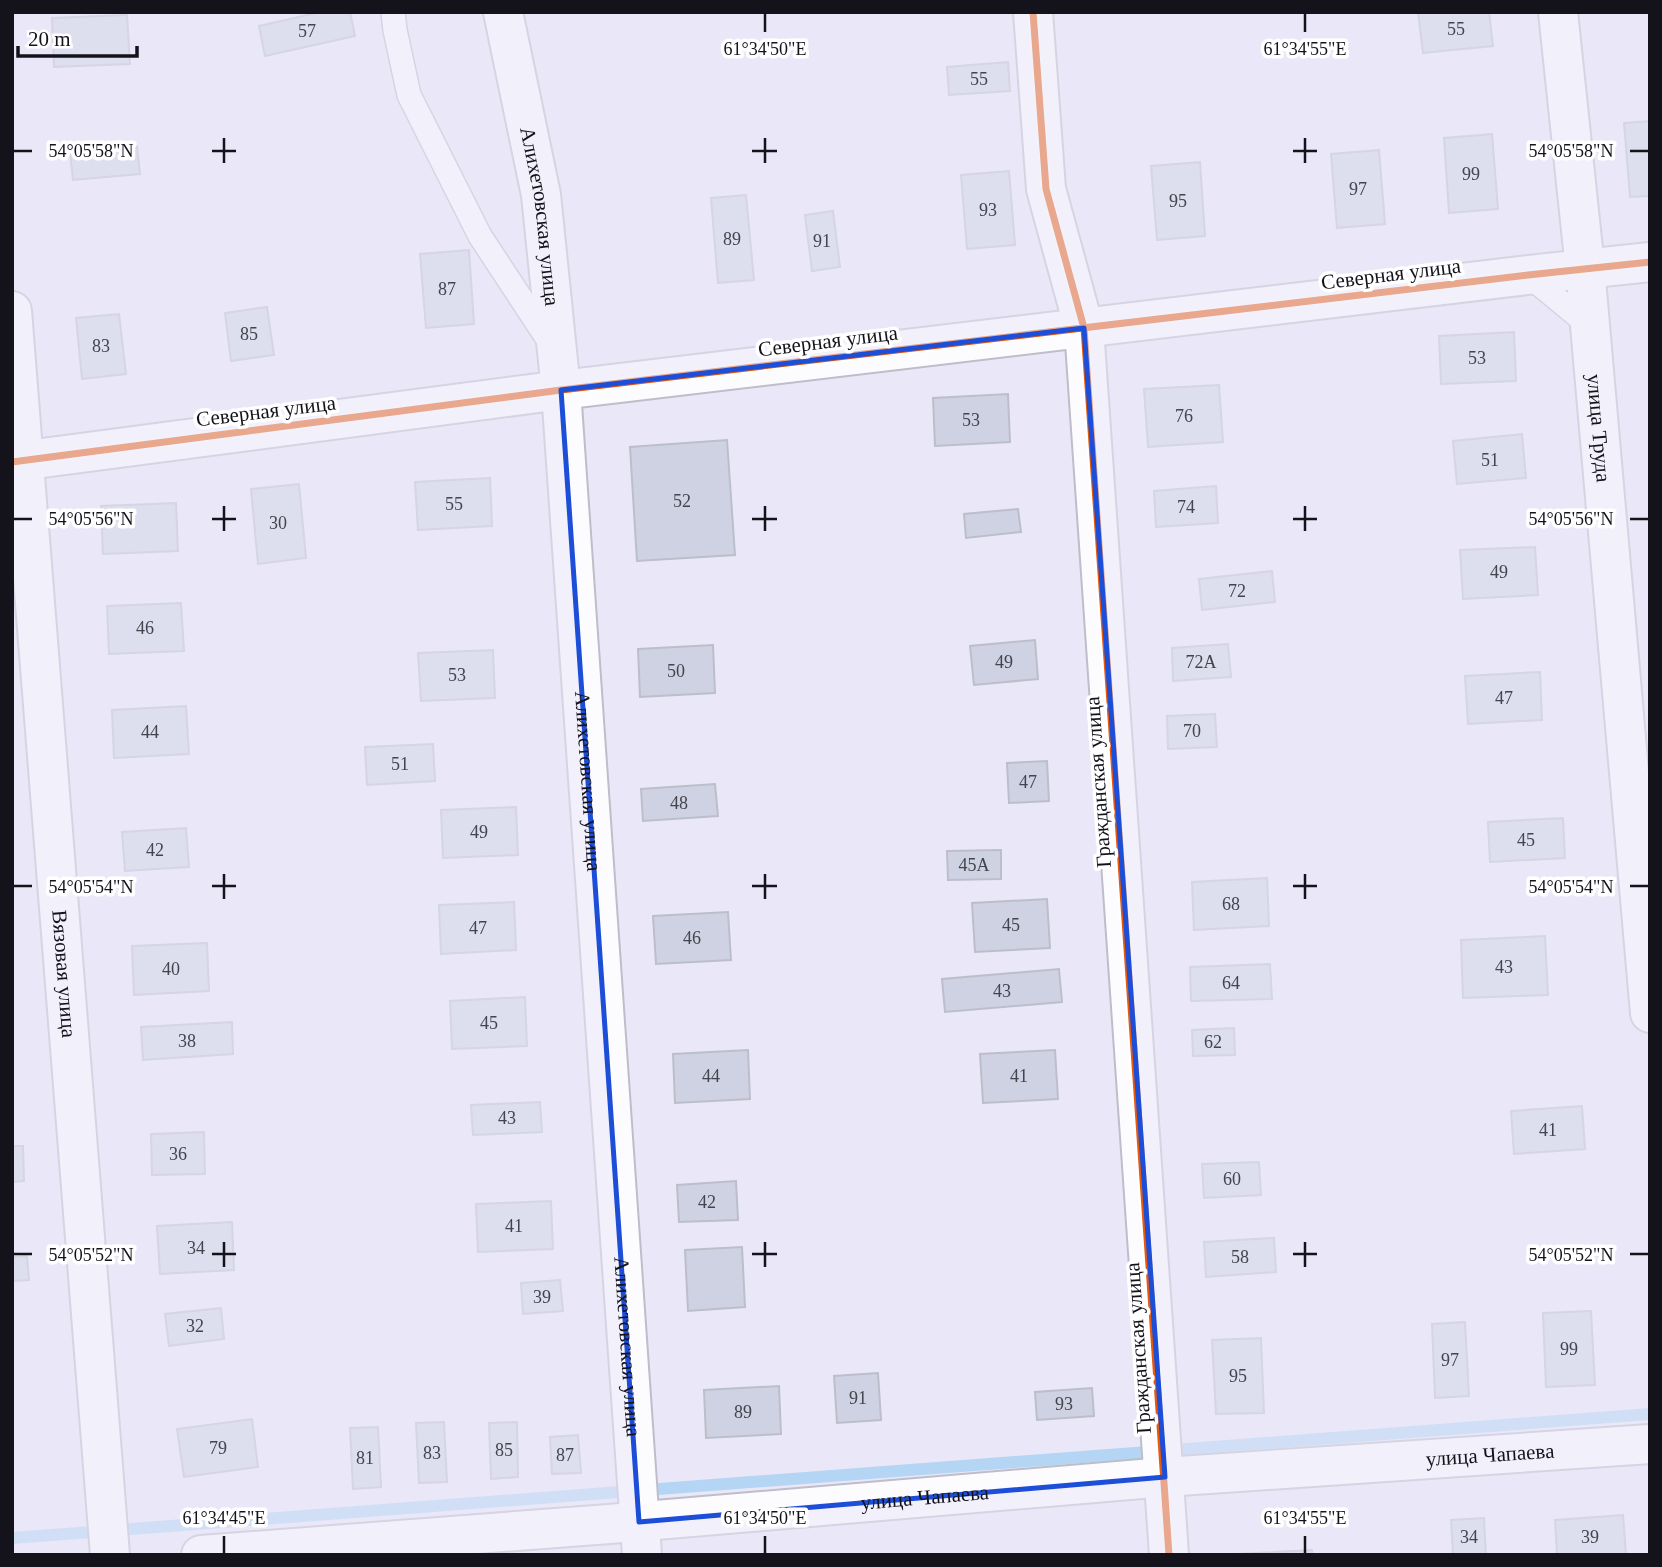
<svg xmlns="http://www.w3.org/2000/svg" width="1662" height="1567" font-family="Georgia,serif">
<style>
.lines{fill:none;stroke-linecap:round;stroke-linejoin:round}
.stream{stroke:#b4d6f4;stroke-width:12}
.building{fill:#cfd2e2;stroke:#bcbeca;stroke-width:2}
.service-casing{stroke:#bfbdc9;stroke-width:26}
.minor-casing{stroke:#bfbdc9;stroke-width:42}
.tertiary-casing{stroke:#bfbdc9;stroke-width:42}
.service{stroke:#fcfcfe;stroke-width:23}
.minor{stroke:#fcfcfe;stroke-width:38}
.tertiary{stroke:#fcfcfe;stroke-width:38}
.cycleway-casing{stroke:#fff;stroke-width:11}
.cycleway{stroke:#e8590c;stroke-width:7}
.marked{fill:none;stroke:#1d4ed8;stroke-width:5;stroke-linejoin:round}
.ticks{fill:none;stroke:#14131c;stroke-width:2.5}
.labels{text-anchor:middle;stroke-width:7;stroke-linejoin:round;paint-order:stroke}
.number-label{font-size:18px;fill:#44444e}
.street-label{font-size:21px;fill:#14131c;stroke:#fff}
.ticks-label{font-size:18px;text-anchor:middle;fill:#14131c;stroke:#fff;stroke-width:7;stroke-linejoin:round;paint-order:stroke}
</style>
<rect width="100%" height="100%" fill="#eae8f8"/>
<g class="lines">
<path class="stream" d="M12 1538 1650 1414"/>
</g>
<path class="building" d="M320 12H350L355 36 265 56 259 26Z
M1418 12H1489L1493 46 1423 53Z
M127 15 130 64 54 67 52 18Z
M1008 62 1010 91 949 95 947 67Z
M1650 121V196L1630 197 1624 123Z
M1492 134 1498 209 1449 213 1444 138Z
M137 146 140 174 73 180 70 152Z
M1379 150 1385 224 1337 228 1331 154Z
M1200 162 1205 236 1157 240 1151 166Z
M1009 171 1015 245 967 249 961 175Z
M746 195 754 280 718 283 711 198Z
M833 211 840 267 812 271 805 215Z
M469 250 474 324 426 328 420 254Z
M267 307 274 355 231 361 225 313Z
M119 314 126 374 82 379 76 318Z
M1514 332 1516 381 1441 384 1439 336Z
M1219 385 1223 442 1148 447 1144 389Z
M1008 394 1010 442 935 446 933 398Z
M1522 434 1526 478 1457 484 1453 441Z
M727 440 735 555 637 561 630 447Z
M490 478 492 526 418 530 415 482Z
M299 484 306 558 258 564 251 489Z
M1216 486 1218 523 1156 527 1154 491Z
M176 503 178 551 103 554 101 506Z
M1018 509 1021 532 966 538 964 514Z
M1535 547 1538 595 1463 599 1460 550Z
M1272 571 1275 602 1202 610 1199 579Z
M181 603 184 651 109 654 107 606Z
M1035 640 1038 679 974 685 970 646Z
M1228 644 1231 677 1173 681 1172 648Z
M713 645 715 693 640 697 638 649Z
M493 650 495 698 421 701 418 653Z
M1540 672 1542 720 1468 724 1465 676Z
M186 706 189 754 114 758 112 710Z
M1215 714 1217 747 1168 749 1167 716Z
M433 744 435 781 367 785 365 747Z
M1047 761 1049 801 1009 803 1007 763Z
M715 784 718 816 643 821 641 789Z
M516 807 518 855 443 858 441 810Z
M1563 818 1565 858 1490 862 1488 822Z
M186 828 189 867 125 871 122 832Z
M1001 850V879L948 880 947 851Z
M1267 878 1269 926 1194 930 1192 882Z
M1047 899 1050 948 975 952 972 903Z
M514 902 516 950 441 954 439 905Z
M728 912 731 960 656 964 653 916Z
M1545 936 1548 995 1463 998 1461 940Z
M207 943 209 991 134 995 132 946Z
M1270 964 1272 999 1191 1001 1190 967Z
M1059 969 1062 1002 945 1012 942 979Z
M525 997 527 1046 452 1049 450 1001Z
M232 1022 233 1054 143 1060 141 1027Z
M1234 1028 1235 1055 1193 1056 1192 1030Z
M748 1050 750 1099 675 1103 673 1054Z
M1055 1050 1058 1099 983 1103 980 1054Z
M540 1102 542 1132 473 1135 471 1105Z
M1582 1106 1585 1149 1514 1154 1511 1111Z
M204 1132 205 1174 152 1175 151 1134Z
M12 1146H23L24 1181 12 1182Z
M1259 1162 1261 1195 1204 1198 1202 1164Z
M736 1181 738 1220 679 1222 677 1185Z
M551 1201 553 1249 478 1252 476 1204Z
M232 1222 234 1270 160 1274 157 1226Z
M1274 1238 1276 1272 1206 1277 1204 1242Z
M742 1247 745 1307 688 1311 685 1250Z
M27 1256 29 1280 12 1281V1257Z
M560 1280 563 1311 523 1314 521 1283Z
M221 1308 224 1339 169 1346 165 1314Z
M1591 1311 1595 1385 1546 1387 1543 1313Z
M1465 1322 1469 1396 1435 1398 1432 1324Z
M1261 1338 1264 1413 1216 1414 1212 1340Z
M878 1373 881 1420 837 1423 834 1376Z
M779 1386 781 1434 706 1438 704 1390Z
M1092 1388 1094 1416 1037 1420 1035 1392Z
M252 1419 258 1467 184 1477 177 1429Z
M444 1422 447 1482 419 1483 416 1423Z
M517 1422 518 1477 491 1479 489 1423Z
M378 1427 381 1487 353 1489 350 1428Z
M578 1435 581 1473 552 1474 550 1437Z
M1623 1515 1626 1554 1557 1555 1555 1520Z
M1484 1518 1486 1555H1453L1451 1520Z
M1312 1550V1555H1237V1554Z"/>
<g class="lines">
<defs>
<path id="service" d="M393 12 395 30 409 95 480 236 551 344
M1528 275 1590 326"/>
<g id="minor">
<path id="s1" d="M503 12 541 195 561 390 642 1555"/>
<path d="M1033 12 1046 189 1084 328 1169 1555"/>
<path id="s2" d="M1558 12 1585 268 1650 1013"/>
<path id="s3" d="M12 311 110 1555"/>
<path d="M12 462 561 390 1528 275 1650 262"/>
</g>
<g id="tertiary">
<path id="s4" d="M201 1555 609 1524 1165 1477 1650 1444"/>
</g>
</defs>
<use href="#service" class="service-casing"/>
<use href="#minor" class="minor-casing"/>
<use href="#tertiary" class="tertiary-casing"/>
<use href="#service" class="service"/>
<use href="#minor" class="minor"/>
<use href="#tertiary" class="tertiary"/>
<defs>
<path id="cycleway" d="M1033 12 1046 189 1084 328 1169 1555
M12 462 561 390 1528 275 1650 262"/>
</defs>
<use href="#cycleway" class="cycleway-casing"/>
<use href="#cycleway" class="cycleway"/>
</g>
<path d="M0 0H1662V1567H0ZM1084 328 1165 1477 639 1522 561 390Z" fill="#eae8f8" fill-opacity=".55" fill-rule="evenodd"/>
<path class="marked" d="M1084 328 1165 1477 639 1522 561 390Z"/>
<path class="ticks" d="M765 14V32M1305 14V32M224 138V163M765 138V163M1305 138V163M14 151H32M212 151H236M752 151H777M1293 151H1317M1630 151H1648M224 506V531M765 506V531M1305 506V531M14 519H32M212 519H236M752 519H777M1293 519H1317M1630 519H1648M224 874V899M765 874V899M1305 874V899M14 886H32M212 886H236M752 886H777M1293 886H1317M1630 886H1648M224 1242V1267M765 1242V1267M1305 1242V1267M14 1254H32M212 1254H236M752 1254H777M1293 1254H1317M1630 1254H1648M224 1536V1553M765 1536V1553M1305 1536V1553"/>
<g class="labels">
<g class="number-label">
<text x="1456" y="35">55</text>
<text x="307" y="37">57</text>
<text x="979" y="85">55</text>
<text x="1471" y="180">99</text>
<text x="1358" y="195">97</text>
<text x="1178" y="207">95</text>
<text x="988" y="216">93</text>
<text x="732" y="245">89</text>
<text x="822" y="247">91</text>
<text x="447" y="295">87</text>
<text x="249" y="340">85</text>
<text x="101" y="352">83</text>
<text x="1477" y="364">53</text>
<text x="1184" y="422">76</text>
<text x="971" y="426">53</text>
<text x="1490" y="466">51</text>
<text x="682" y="507">52</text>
<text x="454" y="510">55</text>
<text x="1186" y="513">74</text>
<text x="278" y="529">30</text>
<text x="1499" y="578">49</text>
<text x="1237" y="597">72</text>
<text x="145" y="634">46</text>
<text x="1004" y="668">49</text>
<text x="1201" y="668">72А</text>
<text x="676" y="677">50</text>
<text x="457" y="681">53</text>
<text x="1504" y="704">47</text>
<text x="1192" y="737">70</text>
<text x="150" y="738">44</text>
<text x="400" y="770">51</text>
<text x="1028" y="788">47</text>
<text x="679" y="809">48</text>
<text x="479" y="838">49</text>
<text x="1526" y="846">45</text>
<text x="155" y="856">42</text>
<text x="974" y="871">45А</text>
<text x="1231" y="910">68</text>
<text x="1011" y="931">45</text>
<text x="478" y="934">47</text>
<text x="692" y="944">46</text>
<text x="1504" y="973">43</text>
<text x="171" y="975">40</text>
<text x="1231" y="989">64</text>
<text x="1002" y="997">43</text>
<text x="489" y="1029">45</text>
<text x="187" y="1047">38</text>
<text x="1213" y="1048">62</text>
<text x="711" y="1082">44</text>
<text x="1019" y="1082">41</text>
<text x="507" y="1124">43</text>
<text x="1548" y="1136">41</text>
<text x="178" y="1160">36</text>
<text x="1232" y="1185">60</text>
<text x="707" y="1208">42</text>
<text x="514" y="1232">41</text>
<text x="196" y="1254">34</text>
<text x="1240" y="1263">58</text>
<text x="542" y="1303">39</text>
<text x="195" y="1332">32</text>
<text x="1569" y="1355">99</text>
<text x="1450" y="1366">97</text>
<text x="1238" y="1382">95</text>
<text x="858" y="1404">91</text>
<text x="1064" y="1410">93</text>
<text x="743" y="1418">89</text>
<text x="218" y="1454">79</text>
<text x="504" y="1456">85</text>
<text x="432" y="1459">83</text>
<text x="565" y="1461">87</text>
<text x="365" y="1464">81</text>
<text x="1469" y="1543">34</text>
<text x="1590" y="1543">39</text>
</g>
<g class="street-label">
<text dy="7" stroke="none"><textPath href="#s1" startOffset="208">Алихетовская улица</textPath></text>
<text transform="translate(1391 274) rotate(-7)" y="7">Северная улица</text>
<text transform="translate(828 341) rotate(-7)" y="7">Северная улица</text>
<text transform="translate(266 411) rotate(-7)" y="7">Северная улица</text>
<text dy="7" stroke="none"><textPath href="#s2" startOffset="418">улица Труда</textPath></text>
<text dy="7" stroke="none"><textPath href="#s1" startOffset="775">Алихетовская улица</textPath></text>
<text transform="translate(1098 782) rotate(-94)" y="7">Гражданская улица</text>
<text dy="7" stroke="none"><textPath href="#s3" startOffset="665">Вязовая улица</textPath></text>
<text dy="7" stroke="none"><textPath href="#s1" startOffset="1342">Алихетовская улица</textPath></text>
<text transform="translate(1138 1348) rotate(-94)" y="7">Гражданская улица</text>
<text dy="7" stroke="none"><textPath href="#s4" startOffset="1293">улица Чапаева</textPath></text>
<text dy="7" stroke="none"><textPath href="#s4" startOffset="726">улица Чапаева</textPath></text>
</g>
</g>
<g class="ticks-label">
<text x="765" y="55">61°34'50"E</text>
<text x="1305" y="55">61°34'55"E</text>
<text x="91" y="157">54°05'58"N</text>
<text x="1571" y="157">54°05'58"N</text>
<text x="91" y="525">54°05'56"N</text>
<text x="1571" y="525">54°05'56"N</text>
<text x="91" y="893">54°05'54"N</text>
<text x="1571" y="893">54°05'54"N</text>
<text x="91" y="1261">54°05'52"N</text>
<text x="1571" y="1261">54°05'52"N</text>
<text x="224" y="1524">61°34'45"E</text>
<text x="765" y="1524">61°34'50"E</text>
<text x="1305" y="1524">61°34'55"E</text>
</g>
<rect width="1662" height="1567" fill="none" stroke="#14131c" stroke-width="28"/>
<path d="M18 46v10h119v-10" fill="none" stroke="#14131c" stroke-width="3.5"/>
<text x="28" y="46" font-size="21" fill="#14131c" stroke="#ffffff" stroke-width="5" paint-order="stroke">20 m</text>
</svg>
